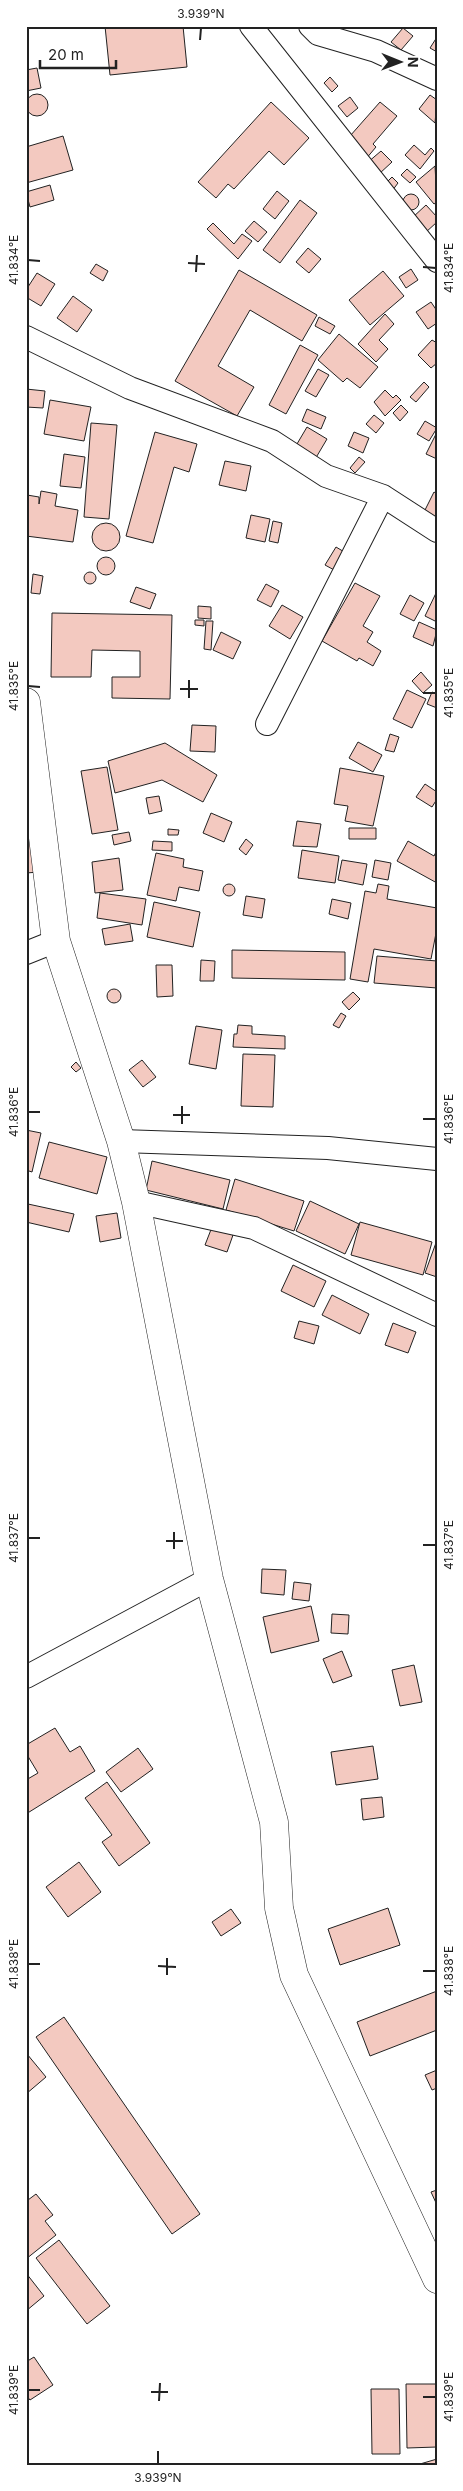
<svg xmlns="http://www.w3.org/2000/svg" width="463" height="2491" font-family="Inter,sans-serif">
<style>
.building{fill:#f3c9c0;stroke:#222}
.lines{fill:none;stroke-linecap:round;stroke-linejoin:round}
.street-casing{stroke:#222;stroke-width:24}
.secondary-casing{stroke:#222;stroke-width:29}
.street{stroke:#fff;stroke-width:22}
.secondary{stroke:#fff;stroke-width:28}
.ticks{fill:none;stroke:#222;stroke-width:2}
.neatline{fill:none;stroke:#222;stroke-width:2}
.ticks-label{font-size:12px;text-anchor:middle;fill:#222}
</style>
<rect width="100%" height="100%" fill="#fff"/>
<path class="building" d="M105 26H183L187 67 110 75Z
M403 28 413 36 401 50 391 42Z
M437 37V52L430 48Z
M37 68 41 88 26 91V70Z
M330 77 338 86 332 92 324 83Z
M26 105a11 11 0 1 1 22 0a11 11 0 1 1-22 0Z
M430 95 437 100 435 123 419 109Z
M350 97 358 108 347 117 338 106Z
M271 102 309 138 284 165 269 151 234 189 228 184 216 198 198 182Z
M380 102 397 116 373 144 376 147 365 160 350 136Z
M63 136 73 170 26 183V147Z
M414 145 425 155 431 148 434 151 420 169 405 155Z
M381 151 392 162 379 174 367 163Z
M435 166 437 202 434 204 416 182Z
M407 169 416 177 410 183 401 175Z
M392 177 398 183 392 191 385 184Z
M50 185 54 200 30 207 26 192Z
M277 191 289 201 275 219 263 209Z
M403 202a8 8 0 1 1 16 0a8 8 0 1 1-16 0Z
M300 200 317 213 280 263 263 250Z
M426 205 437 217V222L425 233 412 218Z
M254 221 267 232 258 242 245 231Z
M213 223 234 244 242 234 252 241 238 259 207 229Z
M308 248 321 259 309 273 296 262Z
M96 264 108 271 103 281 90 273Z
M411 269 418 280 406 288 399 277Z
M239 270 317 315 302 341 250 310 218 366 254 387 237 416 175 381Z
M383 271 404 296 370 325 349 300Z
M37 273 55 284 41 306 26 297V290Z
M73 296 92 310 77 332 57 318Z
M431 302 437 311V323L428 329 416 312Z
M385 314 394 324 379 340 388 349 376 362 358 344Z
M319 317 335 326 330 334 315 326Z
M339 334 378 367 360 388 347 378 343 382 318 360Z
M432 340 437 343V363L431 368 418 355Z
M300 345 318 355 286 414 269 405Z
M318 369 329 375 316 397 305 391Z
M424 382 429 387 416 402 410 397Z
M26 389 45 391 43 408 26 407Z
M385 390 393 398 396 395 401 400 385 416 374 402Z
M50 400 91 407 84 441 44 434Z
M401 405 408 412 400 421 393 413Z
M307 409 326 417 321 429 302 421Z
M374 415 384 423 376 433 366 424Z
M425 421 437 428 429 441 417 434Z
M91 423 117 425 109 519 84 517Z
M307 427 327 439 314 461 294 449Z
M155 432 197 444 189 472 174 467 153 543 126 536Z
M354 432 369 438 363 453 348 446Z
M437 432V459L426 454Z
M64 454 85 457 81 488 60 486Z
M359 457 365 462 355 473 350 468Z
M225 461 251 466 246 491 219 485Z
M41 491 57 494 55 506 78 510 73 542 26 536 27 495 39 497V504Z
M434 492 437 494V518L423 514Z
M251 515 270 519 265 542 246 538Z
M273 521 282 523 278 543 269 541Z
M92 537a14 14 0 1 1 28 0a14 14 0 1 1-28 0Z
M336 547 346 553 336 571 325 565Z
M97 566a9 9 0 1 1 18 0a9 9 0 1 1-18 0Z
M84 578a6 6 0 1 1 12 0a6 6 0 1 1-12 0Z
M33 574 43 576 40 594 31 593Z
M355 583 380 596 363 626 373 632 367 642 381 651 373 666 359 658 357 661 322 641Z
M266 584 279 591 271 607 257 600Z
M136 587 156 594 150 609 130 602Z
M437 591V622L425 616Z
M410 595 424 603 414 621 400 614Z
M282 605 303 617 290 639 269 626Z
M198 606 211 607V619L198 618Z
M52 613 172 615 170 699 112 698V677H140V651L92 650 91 677H51Z
M195 620H204V626L195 625Z
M206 621H213L211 650 204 649Z
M419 622 437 630 433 646 413 637Z
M221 632 241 642 233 659 213 650Z
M421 672 432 685 423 693 412 681Z
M407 690 426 699 412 728 393 719Z
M432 692 437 694V708L427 704Z
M192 725 216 726 215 752 190 751Z
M390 734 399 737 394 752 385 750Z
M358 742 382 755 373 772 349 758Z
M165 743 217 775 203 802 162 780 115 793 108 761Z
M107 767 118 830 92 834 81 771Z
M340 768 384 776 373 826 345 821 348 806 334 804Z
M425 784 437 792V799L432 807 416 797Z
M26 786 39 872 26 873Z
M159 796 162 811 149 814 146 798Z
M211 813 232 822 224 842 203 833Z
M297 821 321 824 317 847 293 846Z
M349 828H376V839H349Z
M168 829 179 830 178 835H168Z
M129 832 131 841 114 845 112 835Z
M246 839 253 845 246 855 239 849Z
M153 841 172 842V851L152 850Z
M408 841 434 856 437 850V883L397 861Z
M302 850 339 856 335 883 298 878Z
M156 853 184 859 183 867 203 871 199 891 179 887 176 901 147 895Z
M119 858 123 890 95 893 92 862Z
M342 860 367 864 363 885 338 880Z
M375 860 391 863 388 880 372 877Z
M223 890a6 6 0 1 1 12 0a6 6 0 1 1-12 0Z
M378 884 389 886 387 899 437 908V928L431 959 374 949 368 982 350 979 365 891 376 893Z
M100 893 146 899 142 925 97 918Z
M246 896 265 899 262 918 243 915Z
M332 899 351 903 348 919 329 914Z
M154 902 200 912 193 947 147 937Z
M130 924 133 941 105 945 102 929Z
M232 950 345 952V980L232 978Z
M377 956 437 961V988L374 983Z
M201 960 215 961 214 981H200Z
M156 965H172L173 996 157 997Z
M107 996a7 7 0 1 1 14 0a7 7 0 1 1-14 0Z
M353 992 360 999 349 1010 342 1002Z
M341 1013 346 1016 339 1028 333 1025Z
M238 1025 252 1026V1034L285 1036V1049L233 1047 234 1034H237Z
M196 1026 222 1030 216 1069 189 1064Z
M243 1054 275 1055 273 1107 241 1106Z
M142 1060 156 1077 143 1087 129 1070Z
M76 1062 81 1068 76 1072 71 1067Z
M26 1130 41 1133 32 1172 26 1170Z
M49 1142 107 1157 97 1194 39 1178Z
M152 1161 230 1180 223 1209 146 1190Z
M235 1179 304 1201 294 1231 226 1210Z
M310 1201 359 1224 345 1254 296 1231Z
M28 1204 74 1214 69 1232 26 1222Z
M117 1213 121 1238 100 1242 96 1216Z
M360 1222 432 1242 423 1275 351 1255Z
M212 1227 233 1235 227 1252 205 1245Z
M437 1240V1277L425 1273Z
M293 1265 326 1281 314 1307 281 1291Z
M332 1295 369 1314 360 1334 322 1315Z
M299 1321 319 1326 314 1344 294 1338Z
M393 1323 416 1332 408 1353 385 1345Z
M262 1569 286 1570 284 1595 261 1593Z
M294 1582 311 1584 309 1601 292 1599Z
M311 1606 319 1641 271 1653 263 1617Z
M332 1614 349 1615 348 1634 331 1633Z
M342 1651 352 1676 333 1683 323 1659Z
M414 1665 422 1702 400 1706 392 1670Z
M55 1728 70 1752 80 1746 95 1771 26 1814V1780L38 1773 26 1753V1745Z
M373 1746 378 1779 336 1785 331 1752Z
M138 1748 153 1769 121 1792 106 1772Z
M107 1782 150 1843 119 1866 102 1842 112 1835 85 1798Z
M382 1797 384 1817 363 1820 361 1799Z
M79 1862 101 1892 68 1917 46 1887Z
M388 1908 400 1945 340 1965 328 1929Z
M231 1909 241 1923 221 1936 212 1922Z
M437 1991V2030L370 2056 357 2022Z
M64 2017 200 2214 172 2234 36 2037Z
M27 2054 46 2077 26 2094V2054Z
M437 2070V2088L432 2090 425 2075Z
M437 2190V2205L431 2192Z
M36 2194 53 2215 45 2221 56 2235 26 2259V2197L28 2200Z
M59 2240 110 2306 87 2324 36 2258Z
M26 2273 44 2296 26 2311Z
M34 2357 53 2385 30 2400 26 2395V2362Z
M406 2384H437V2447L407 2448Z
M371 2389H399L400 2454H372Z
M437 2459V2465H420V2464Z"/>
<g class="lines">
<defs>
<path id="street" d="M251 26 437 261
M310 26 318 34 376 51 437 79
M26 337 130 388 272 441 326 476 383 496 437 531
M267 724 383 496
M26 953 56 941
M121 1141 328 1148 437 1159
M136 1202 254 1228 437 1315
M26 1677 209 1579"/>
<path id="secondary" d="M26 702 56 941 121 1141 136 1202 209 1579 274 1822 279 1908 294 1975 437 2279"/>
</defs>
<use href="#street" class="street-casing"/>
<use href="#secondary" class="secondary-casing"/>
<use href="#street" class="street"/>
<use href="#secondary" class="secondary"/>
</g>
<path class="ticks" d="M200 40 201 28M28 260 40 261M188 263 205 264M423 267 436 268M196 272 197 255M28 686 40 687M180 689H198M423 693H436M189 698V680M28 1112H40M173 1115H190M423 1119H436M182 1124V1106M28 1538H40M166 1541H183M423 1545H436M174 1549V1532M28 1964H40M158 1966 176 1967M423 1971H436M167 1975V1958M28 2390H40M151 2392H168M423 2397H436M159 2401 160 2383M158 2464V2451"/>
<rect width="463" height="2491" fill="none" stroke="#ffffff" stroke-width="55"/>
<g transform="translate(400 62) rotate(91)" stroke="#ffffff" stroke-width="4" paint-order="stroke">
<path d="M0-4L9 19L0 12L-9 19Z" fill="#222222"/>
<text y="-8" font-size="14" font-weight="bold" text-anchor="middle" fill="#222222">N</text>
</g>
<path d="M40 60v8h76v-8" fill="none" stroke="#222222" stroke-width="2.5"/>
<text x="48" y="60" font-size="15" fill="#222222" stroke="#ffffff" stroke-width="4" paint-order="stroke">20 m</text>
<rect x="28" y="28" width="408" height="2436" class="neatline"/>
<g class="ticks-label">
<text x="201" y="18">3.939°N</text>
<text transform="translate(14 260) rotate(-90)" y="4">41.834°E</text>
<text transform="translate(449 268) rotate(-90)" y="4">41.834°E</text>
<text transform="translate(14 686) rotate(-90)" y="4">41.835°E</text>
<text transform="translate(449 693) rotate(-90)" y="4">41.835°E</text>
<text transform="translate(14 1112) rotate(-90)" y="4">41.836°E</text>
<text transform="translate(449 1119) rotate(-90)" y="4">41.836°E</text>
<text transform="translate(14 1538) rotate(-90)" y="4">41.837°E</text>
<text transform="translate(449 1545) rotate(-90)" y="4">41.837°E</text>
<text transform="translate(14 1964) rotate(-90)" y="4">41.838°E</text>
<text transform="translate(449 1971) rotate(-90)" y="4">41.838°E</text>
<text transform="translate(14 2390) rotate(-90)" y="4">41.839°E</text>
<text transform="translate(449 2397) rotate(-90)" y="4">41.839°E</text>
<text x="158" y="2482">3.939°N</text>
</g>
</svg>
